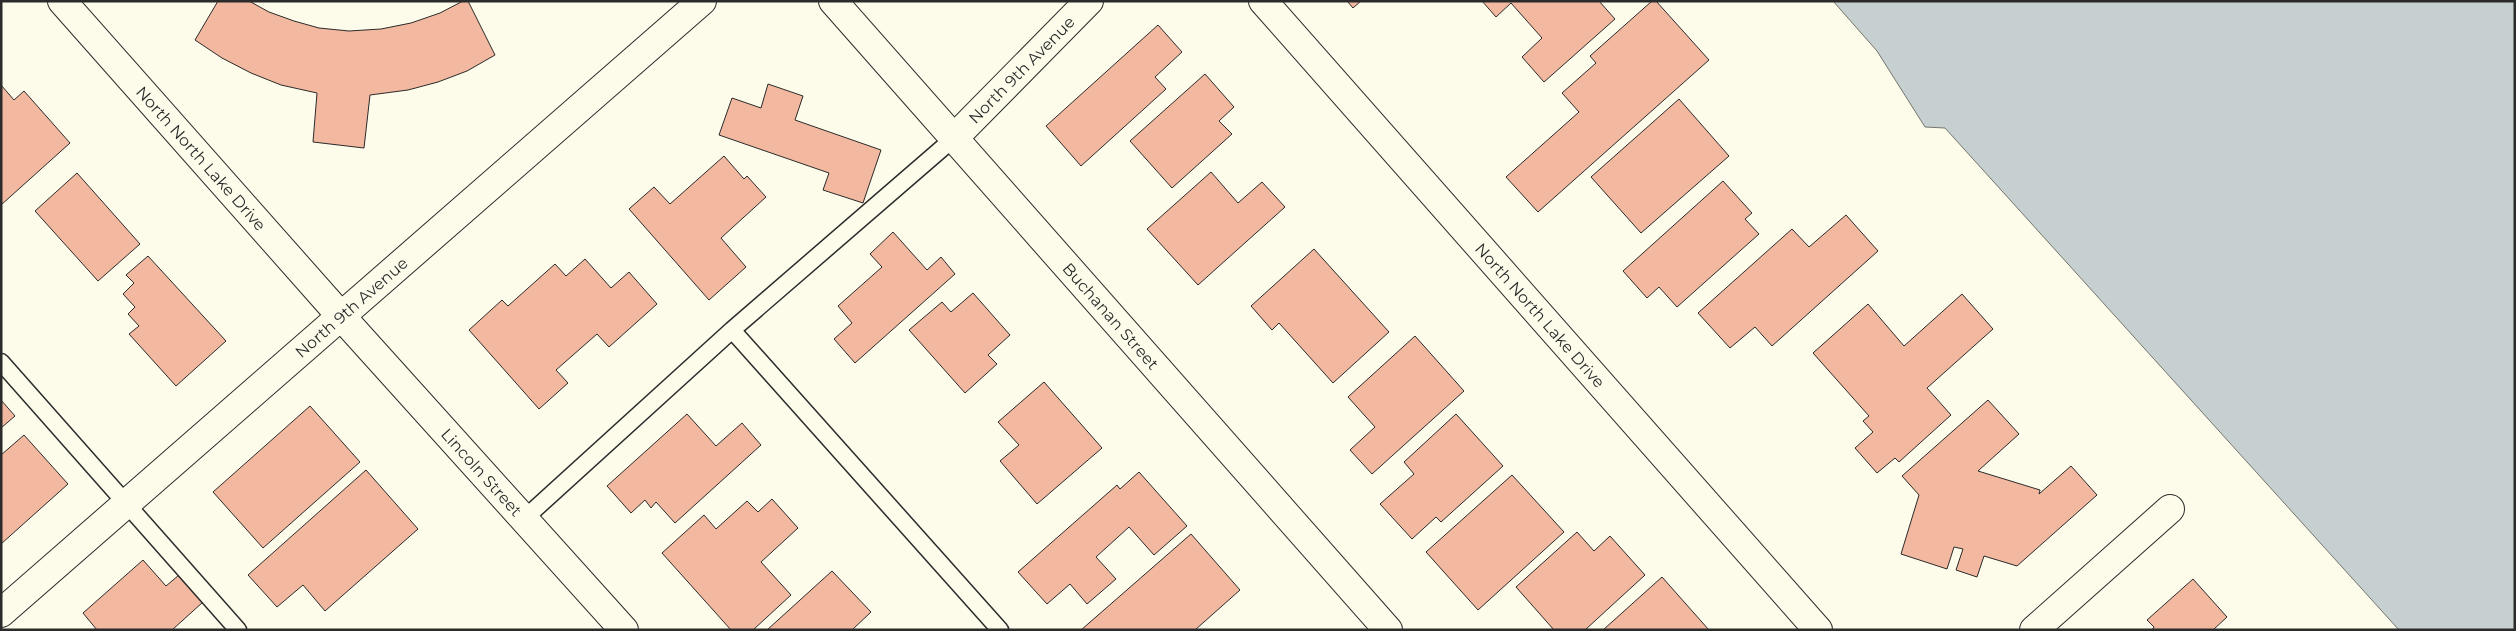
<svg xmlns="http://www.w3.org/2000/svg" width="2516" height="631" font-family="Montserrat,sans-serif">
<style>
.water{fill:#c7d0d0;stroke:#74746e}
.building{fill:#f2b8a0;stroke:#2b2b2b}
.lines{fill:none;stroke-linecap:round;stroke-linejoin:round}
.lane-casing{stroke:#2b2b2b;stroke-width:19}
.street-casing{stroke:#2b2b2b;stroke-width:30}
.lane{stroke:#fdfbea;stroke-width:16}
.street{stroke:#fdfbea;stroke-width:28}
.labels{text-anchor:middle;stroke-width:4;stroke-linejoin:round;paint-order:stroke}
.street-label{font-size:16px;fill:#2b2b2b;stroke:#fdfbea}
</style>
<rect width="100%" height="100%" fill="#fdfbea"/>
<path class="water" d="M1833 1H2515V630H2399L1945 128 1925 127 1877 51Z"/>
<path class="building" d="M218 1H249L269 12 294 21 319 28 349 31 381 29 411 23 440 13 463 1H468L495 55 467 71 438 82 408 90 370 95 364 148 313 142 317 93 281 85 251 73 222 58 195 40Z
M1347 1H1361L1353 8Z
M1482 1H1599L1615 19 1544 82 1522 57 1542 38 1511 3 1496 17Z
M1652 1H1656L1709 60 1538 212 1506 177 1579 112 1562 93 1596 63 1590 56Z
M1158 25 1182 52 1155 77 1166 89 1081 166 1046 126Z
M1205 74 1234 107 1219 121 1232 134 1172 188 1130 141Z
M768 84 803 96 795 120 881 150 863 203 823 190 829 173 719 135 732 98 761 108Z
M1 85 14 100 24 91 70 143 1 205Z
M1679 99 1729 156 1641 233 1591 177Z
M724 156 744 179 747 176 766 197 721 238 746 267 709 300 629 209 654 187 670 204Z
M1211 172 1238 203 1262 182 1285 207 1198 285 1147 229Z
M77 173 140 244 98 281 35 211Z
M1723 181 1752 213 1745 219 1759 234 1677 307 1659 287 1647 298 1623 271Z
M1846 215 1878 251 1772 346 1755 327 1730 348 1698 313 1792 229 1809 247Z
M893 232 927 270 941 257 955 274 855 363 834 339 852 323 838 306 882 267 870 254Z
M1314 249 1389 332 1333 383 1279 323 1272 330 1251 306Z
M148 256 226 341 176 386 129 334 139 326 128 314 135 307 123 294 134 283 126 275Z
M585 259 611 288 629 272 657 304 609 347 597 334 556 370 568 383 539 409 469 330 502 300 508 306 555 264 566 276Z
M973 293 1010 335 988 355 997 364 965 393 909 330 942 302 951 312Z
M1962 294 1993 329 1927 388 1951 415 1899 462 1895 458 1877 473 1855 448 1873 432 1863 421 1869 416 1813 353 1868 304 1904 346Z
M1415 336 1464 391 1372 474 1350 450 1375 427 1348 397Z
M1044 382 1102 448 1037 504 1000 461 1019 445 998 422Z
M1 400 15 416 1 428Z
M1988 400 2019 434 1978 471 2040 490 2039 494 2071 466 2097 495 2017 566 1984 556 1977 577 1956 570 1963 549 1954 547 1947 569 1901 554 1919 495 1902 476Z
M310 406 360 462 263 548 213 492Z
M687 414 716 446 742 423 761 445 675 523 656 502 651 508 645 500 631 513 607 486Z
M1456 414 1503 466 1441 522 1436 517 1412 539 1380 504 1414 474 1404 462Z
M24 435 68 484 1 544V455Z
M366 470 418 529 325 611 303 585 277 607 248 575Z
M1139 472 1187 526 1154 555 1129 527 1096 557 1116 579 1087 604 1070 584 1047 604 1018 572 1117 485 1120 489Z
M1512 475 1564 532 1478 610 1426 552Z
M772 499 798 528 761 562 791 595 753 630H731L662 553 704 515 716 529 747 501 758 512Z
M1577 532 1594 551 1610 536 1645 575 1585 630H1554L1516 587Z
M1191 534 1240 590 1195 630H1081Z
M143 560 166 586 179 575 203 602 172 630H97L83 613Z
M832 571 871 612 852 630H767Z
M1662 577 1709 630H1603Z
M2193 579 2227 617 2213 630H2152L2154 627 2147 620Z"/>
<g class="lines">
<defs>
<path id="lane" d="M732 330 1000 630
M1 362 238 630
M524 519 732 330 954 138"/>
<g id="street">
<path id="s1" d="M62 1 340 315 624 630"/>
<path id="s2" d="M833 1 1388 630"/>
<path id="s3" d="M1263 1 1818 630"/>
<path id="s4" d="M954 138 1089 1"/>
<path id="s5" d="M1 613 702 1"/>
<path d="M2034 630 2170 509"/>
</g>
</defs>
<use href="#lane" class="lane-casing"/>
<use href="#street" class="street-casing"/>
<use href="#lane" class="lane"/>
<use href="#street" class="street"/>
</g>
<g class="labels">
<g class="street-label">
<text dy="6" stroke="none"><textPath href="#s4" startOffset="96">North 9th Avenue</textPath></text>
<text dy="6" stroke="none"><textPath href="#s1" startOffset="210">North North Lake Drive</textPath></text>
<text dy="6" stroke="none"><textPath href="#s5" startOffset="465">North 9th Avenue</textPath></text>
<text dy="6" stroke="none"><textPath href="#s2" startOffset="420">Buchanan Street</textPath></text>
<text dy="6" stroke="none"><textPath href="#s3" startOffset="419">North North Lake Drive</textPath></text>
<text dy="6" stroke="none"><textPath href="#s1" startOffset="631">Lincoln Street</textPath></text>
</g>
</g>
<rect width="2516" height="631" fill="none" stroke="#2b2b2b" stroke-width="5"/>
</svg>
